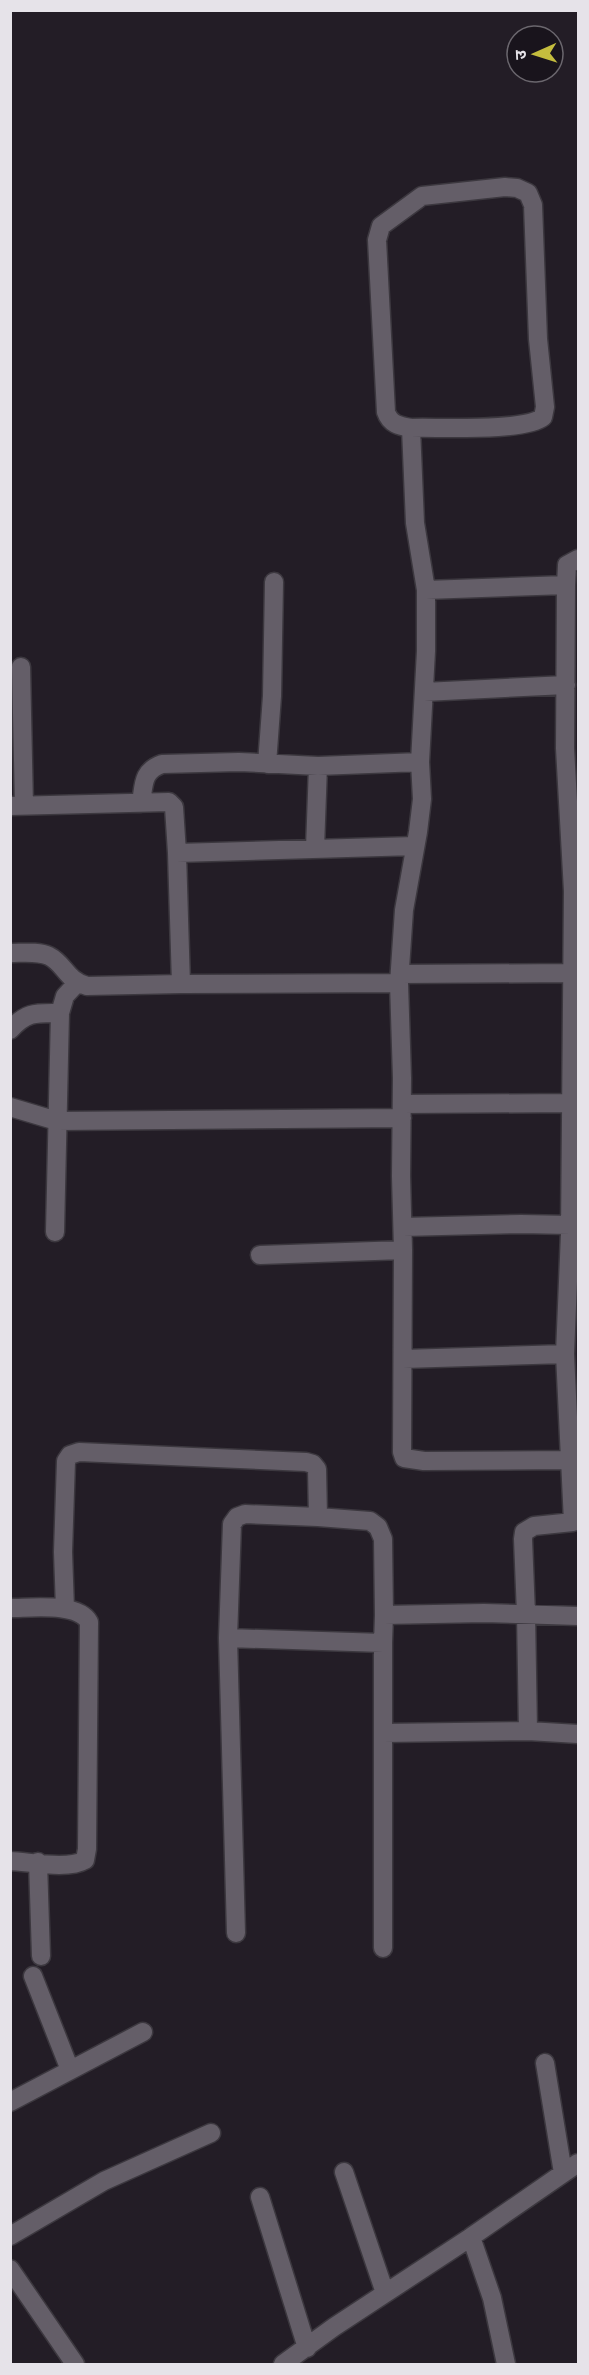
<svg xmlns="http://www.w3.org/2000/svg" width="589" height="2375" font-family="'Nunito Sans','Noto Sans Devanagari',sans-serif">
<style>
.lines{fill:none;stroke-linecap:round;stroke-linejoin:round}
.minor-casing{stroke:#3c383f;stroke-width:21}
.minor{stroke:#645e68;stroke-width:18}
</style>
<rect width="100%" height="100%" fill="#231d26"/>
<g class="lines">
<defs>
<path id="minor" d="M578 559 567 565 566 585 565 748 573 891 570 1233 565 1354 573 1522 534 1526 524 1532 523 1539 526 1614 528 1731 578 1734
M426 590 566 585
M21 667 24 806
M424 692 566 685
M267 764 272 696 274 582
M141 803C144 785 142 771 162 764L239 762 318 766 420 762
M10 806 169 802 174 807 177 853
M315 848 318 766
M10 953C23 953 38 951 49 956 65 964 66 980 87 986L181 984
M400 974 573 973
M399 983 181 984 177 853 415 846
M10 1030C27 1011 37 1013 60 1013L65 996 77 983
M402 1104 572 1103
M10 1107 57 1121 402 1118
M403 1227 521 1224 570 1225
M55 1232 60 1013
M403 1250 402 1452 404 1458 424 1461 570 1460
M260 1255 403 1250 401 1176 402 1078 399 983 404 910 418 832 422 799 420 762 426 651V590L415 523 411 428C438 427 525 432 543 417L545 407 538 339 533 205 528 193 517 188 505 187 422 196 381 226 377 240 386 412C390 424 399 426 411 428
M403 1359 565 1354
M318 1517 245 1514 237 1517 232 1524 228 1638 383 1643 384 1615
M10 1608C31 1608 78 1602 89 1622L87 1849 85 1860C68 1870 31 1862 10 1861
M65 1609 63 1552 66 1461 70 1455 79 1452 306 1462 313 1464 317 1469 318 1517 370 1521 378 1527 383 1539 384 1615 484 1613 578 1616
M228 1638 236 1933
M383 1643V1733L528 1731
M383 1733V1948
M38 1862 41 1956
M33 1976 70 2070
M545 2063 563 2173
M10 2102 143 2032
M344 2172 385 2293
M260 2197 307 2348
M10 2236 104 2181 211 2133
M471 2237 492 2298 506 2364
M10 2269 75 2364
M283 2364 334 2327 471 2237 578 2163"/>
</defs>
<use href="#minor" class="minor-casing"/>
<use href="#minor" class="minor"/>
</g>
<rect width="589" height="2375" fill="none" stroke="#e6e3e9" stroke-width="24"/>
<g transform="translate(535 54) rotate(267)"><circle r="28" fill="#19141c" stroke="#6b676e" stroke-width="1.5"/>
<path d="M0-4.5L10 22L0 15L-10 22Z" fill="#c4bd3e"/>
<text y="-9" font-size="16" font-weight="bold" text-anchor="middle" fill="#e6e3e9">उ</text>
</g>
</svg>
